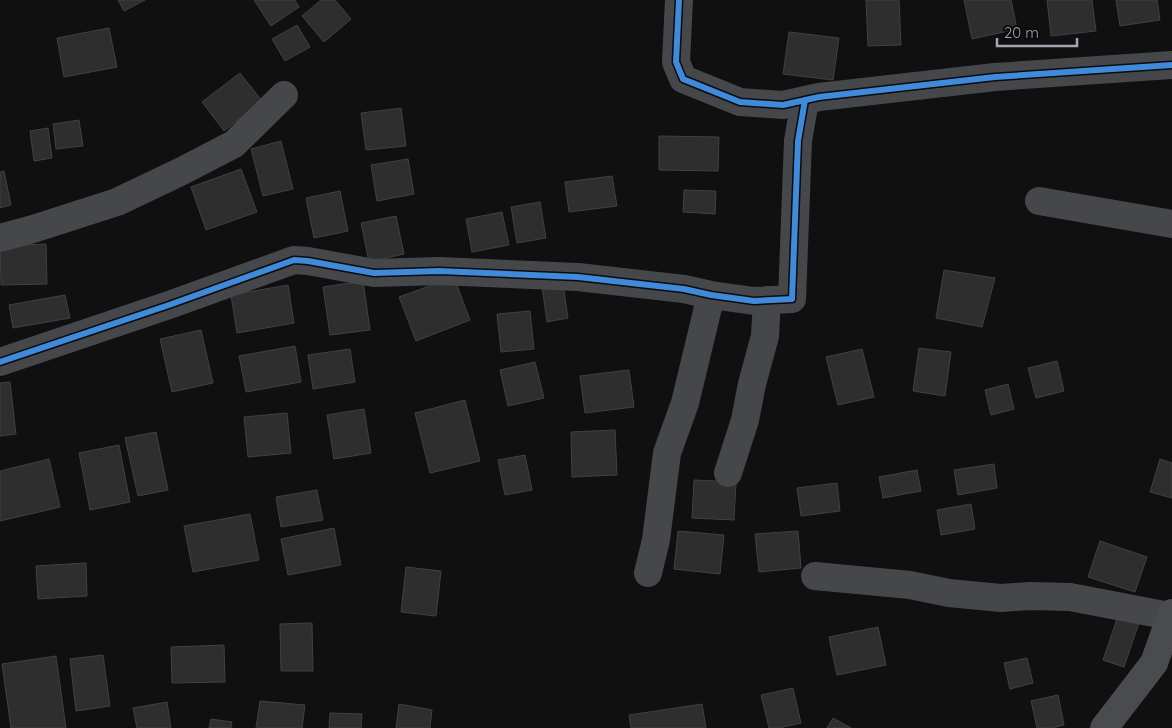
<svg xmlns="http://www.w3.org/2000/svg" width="1172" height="728" font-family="Quicksand,sans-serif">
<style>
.building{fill:#2e2e2f;stroke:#404144}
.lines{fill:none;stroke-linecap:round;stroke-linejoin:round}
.street{stroke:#46474a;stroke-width:28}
.secondary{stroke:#4a4b4f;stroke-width:28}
.cycleway-casing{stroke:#0b0b0c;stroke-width:9}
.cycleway{stroke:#408adc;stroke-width:6}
</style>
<rect width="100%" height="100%" fill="#101011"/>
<path class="building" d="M118 0H145L124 11Z
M254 0H295L299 7 271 26Z
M321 0H335L351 19 324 42 302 16Z
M866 0H899L901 45 868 46Z
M964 0H1011L1017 29 972 39Z
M1047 0H1092L1096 31 1051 36Z
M1116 0H1157L1160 20 1120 26Z
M297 25 310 47 285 61 272 39Z
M109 28 117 67 64 77 57 38Z
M789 32 839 38 833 80 783 74Z
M240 73 262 101 224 131 202 102Z
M401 108 406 146 366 150 361 113Z
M79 120 83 146 56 149 53 124Z
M48 128 52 158 34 161 30 131Z
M659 136 719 137 718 171 659 170Z
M281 141 293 189 263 196 251 149Z
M408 159 414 194 377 201 371 165Z
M241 169 257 212 206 230 191 187Z
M4 171 11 205 0 208V172Z
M612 176 617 206 569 212 565 182Z
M684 190 716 191 715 214 683 212Z
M340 191 348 231 314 238 306 198Z
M540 202 546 238 517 243 511 207Z
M502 212 509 245 472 252 466 219Z
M396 216 404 254 369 262 361 223Z
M46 244 47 284 1 285 0 246Z
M944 270 995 278 982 327 936 318Z
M454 277 470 320 416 341 399 297Z
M363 281 370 330 330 335 323 287Z
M563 284 568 318 547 322 542 287Z
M288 285 294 323 237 333 231 295Z
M65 295 70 318 13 328 9 305Z
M530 311 534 349 501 352 497 314Z
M201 330 213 383 172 392 160 339Z
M295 346 301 382 246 392 239 356Z
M919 348 951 352 945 396 913 391Z
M350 349 355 382 313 389 308 355Z
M862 349 874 397 838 405 826 357Z
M1057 361 1064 391 1036 398 1028 368Z
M535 362 544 398 508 406 500 370Z
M629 370 634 407 585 413 580 376Z
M10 382 16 434 0 436V383Z
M1008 384 1014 409 991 415 985 390Z
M465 400 480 461 430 473 415 413Z
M364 409 371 453 334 459 327 415Z
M287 413 291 453 248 457 244 417Z
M615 430 617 475 572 477 571 432Z
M156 432 168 490 138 496 125 438Z
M119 445 130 502 90 510 79 453Z
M525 455 532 490 505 495 498 460Z
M49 459 60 507 0 521V471Z
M1160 459 1172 463V498L1150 492Z
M994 464 997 488 958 495 954 470Z
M917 470 921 491 883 498 879 477Z
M694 480 736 482 734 520 692 518Z
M837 483 840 511 801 516 797 488Z
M317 490 323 520 281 527 276 497Z
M971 504 975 529 941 535 937 510Z
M250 514 259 560 193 572 184 526Z
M334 528 341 565 288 575 281 539Z
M678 531 724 535 720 574 674 569Z
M798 531 801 568 759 572 755 534Z
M1100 541 1147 557 1135 592 1088 577Z
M86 563 87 596 38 599 36 566Z
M406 567 441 571 436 616 401 612Z
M1120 610 1141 617 1124 667 1103 660Z
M312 623 313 671H281L280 624Z
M878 627 886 665 837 675 829 637Z
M224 645 225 682 172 683 171 647Z
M103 655 110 706 76 711 70 659Z
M56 656 66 728H11L2 664Z
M1027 658 1033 683 1010 689 1004 663Z
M793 688 801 723 779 728H769L761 695Z
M1058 695 1064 725 1051 728H1037L1031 701Z
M260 701 305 705 302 728H256Z
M167 702 171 728H137L133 708Z
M399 704 432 710 430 728H396Z
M702 704 706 728H631L629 715Z
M330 713 362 714 361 728H329Z
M833 718 851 728H827Z
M211 719 232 722 231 728H209Z"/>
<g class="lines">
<path class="street" d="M679 0 676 62 683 79 740 102 783 105 819 97 995 77 1172 65
M1039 201 1172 224
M0 238 33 229 117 202 180 172 234 144 284 95
M0 362 169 305 294 260 308 261 374 273 439 271 578 277 684 289 711 295 754 301 792 299 798 141 805 100
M728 473 745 420 752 384 765 336 767 300
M648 573 656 540 667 453 685 403 711 295
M815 576 910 585 949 593 1001 598 1030 596 1070 597 1170 616"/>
<path class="secondary" d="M1104 728 1154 663 1172 613"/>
<defs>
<path id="cycleway" d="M679 0 676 62 683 79 740 102 783 105 819 97 995 77 1172 65
M0 362 169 305 294 260 308 261 374 273 439 271 578 277 684 289 711 295 754 301 792 299 798 141 805 100"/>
</defs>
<use href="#cycleway" class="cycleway-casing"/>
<use href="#cycleway" class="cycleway"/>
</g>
<path d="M997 38v8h80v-8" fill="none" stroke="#a2a6b1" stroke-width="2.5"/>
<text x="1004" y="38" font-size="15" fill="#a2a6b1" stroke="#0b0b0c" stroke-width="4" paint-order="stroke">20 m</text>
</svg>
